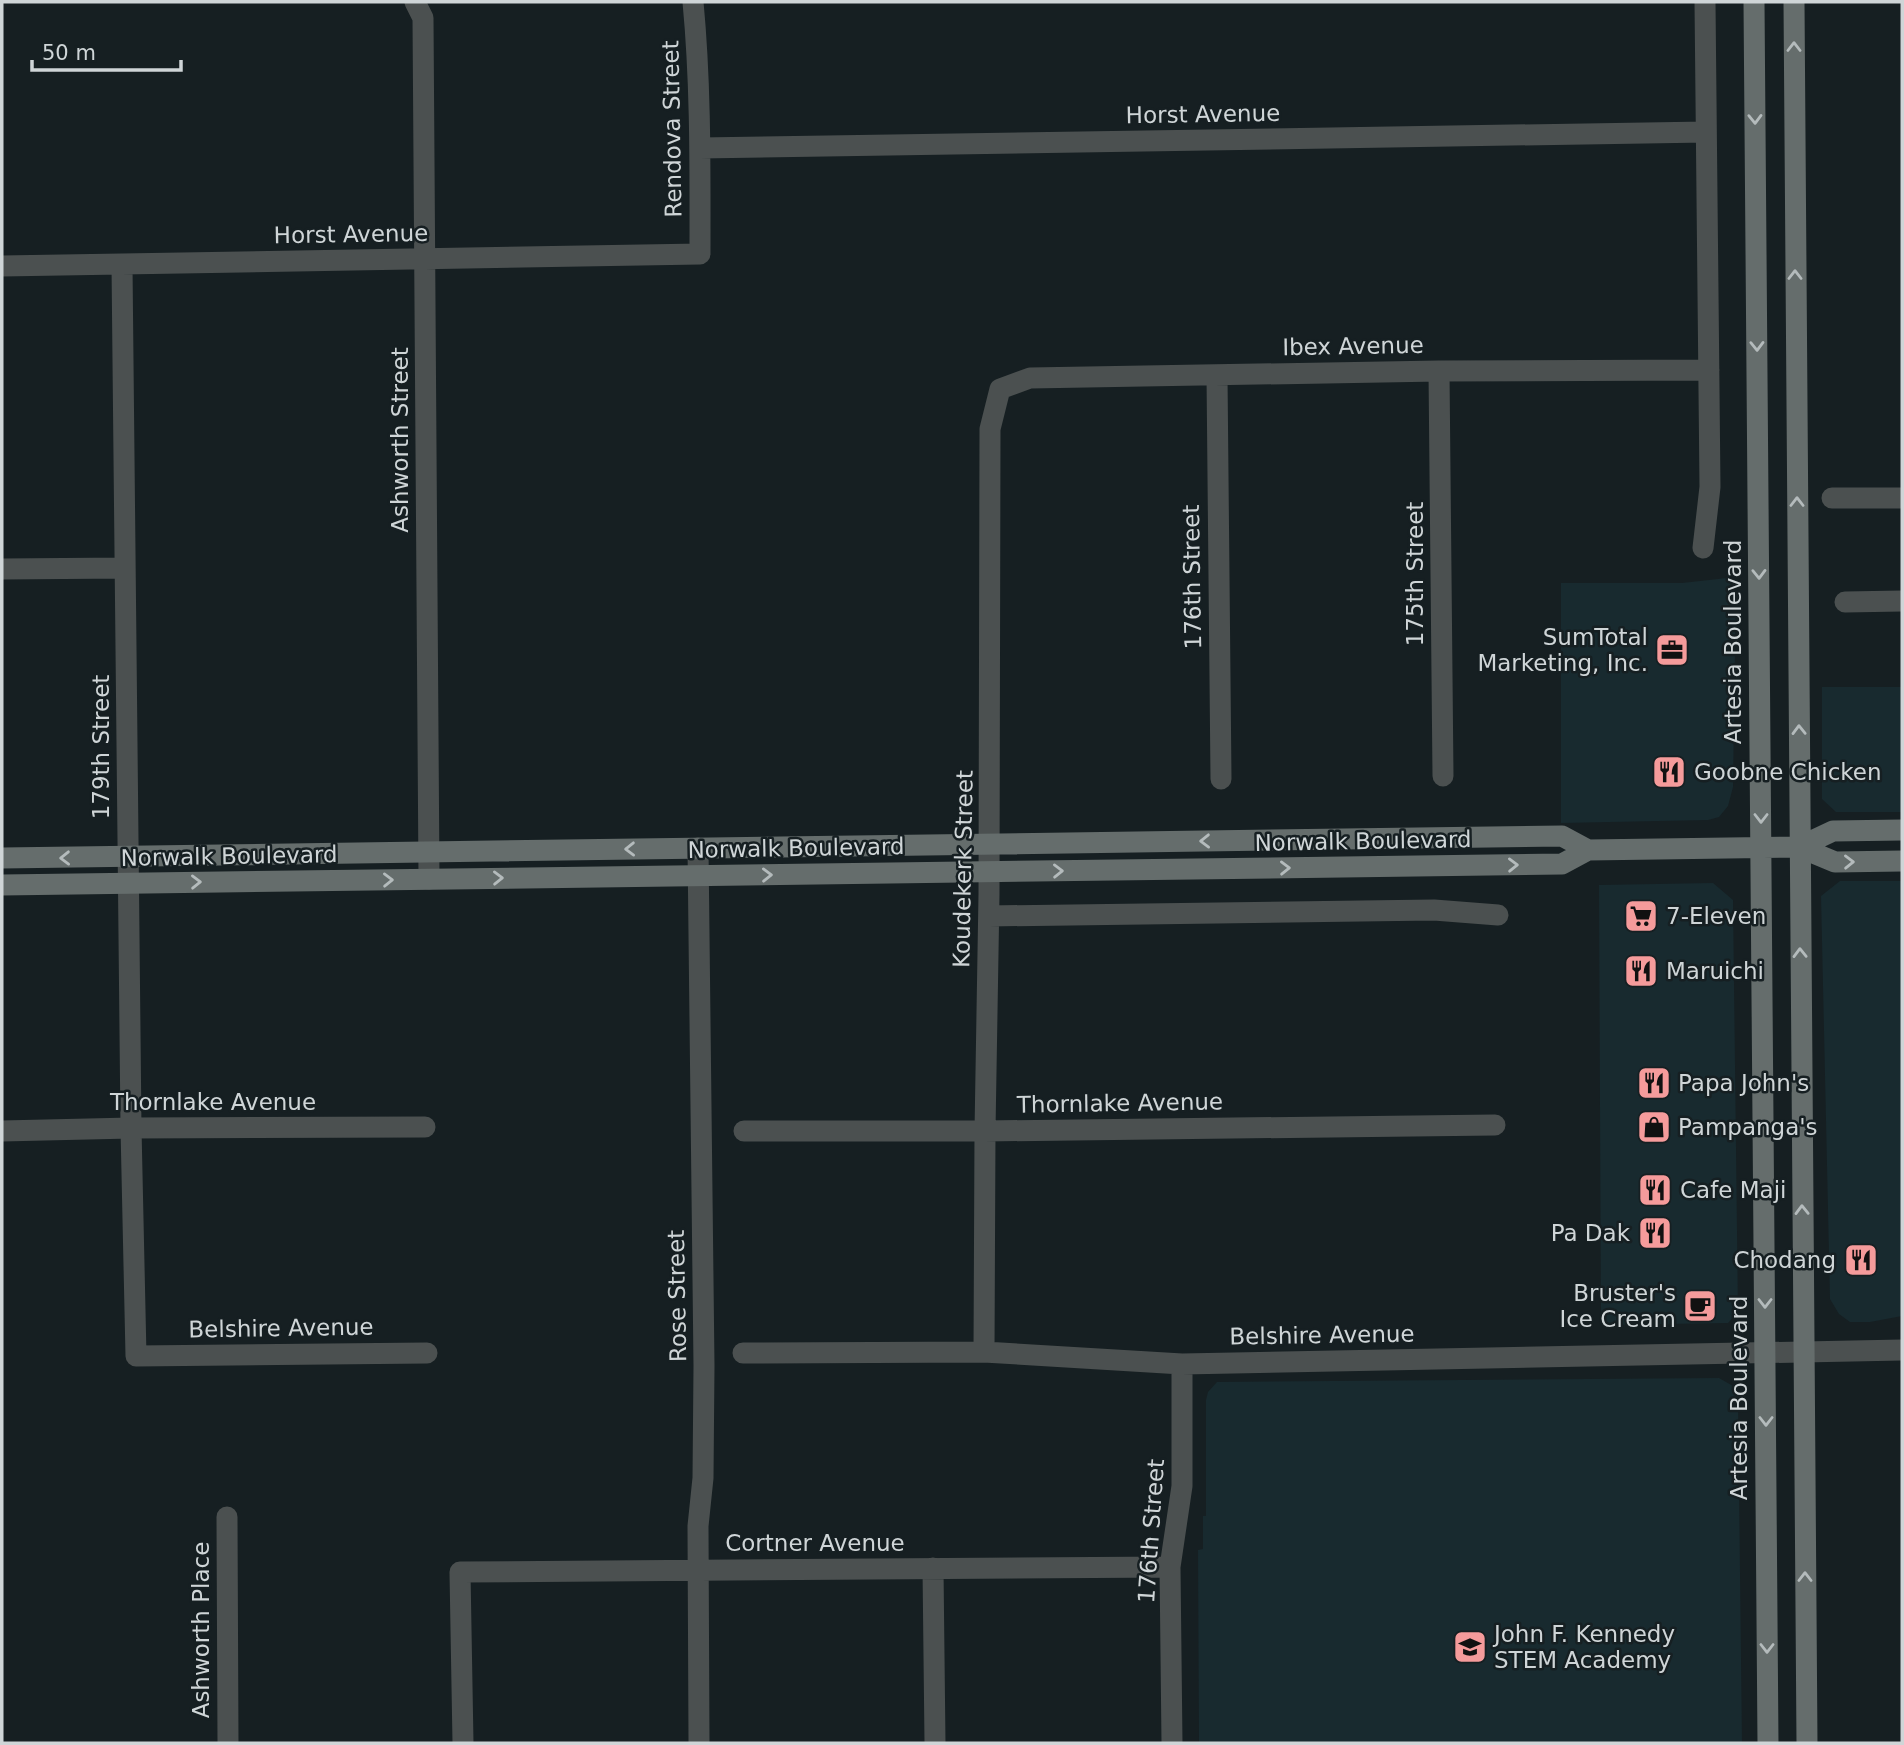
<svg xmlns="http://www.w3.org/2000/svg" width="1904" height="1745" font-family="'DejaVu Sans',sans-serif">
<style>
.built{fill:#182a2f}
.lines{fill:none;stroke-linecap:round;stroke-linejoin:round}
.street{stroke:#4b5050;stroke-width:21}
.secondary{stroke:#656d6c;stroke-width:21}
.oneway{stroke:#b4bbbc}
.labels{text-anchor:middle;stroke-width:5;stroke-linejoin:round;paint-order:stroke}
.street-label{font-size:23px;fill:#cfd5d7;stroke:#161f22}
.poi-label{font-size:23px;fill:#cfd5d7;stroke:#161f22;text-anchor:start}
</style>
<rect width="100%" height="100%" fill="#161f22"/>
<path class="built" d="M1736 577 1733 787 1728 806 1719 817 1708 820 1561 823V583H1682Z
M1822 687H1902V812H1836L1822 799Z
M1840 881H1902V1316L1870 1322H1850L1839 1314 1830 1299 1821 896Z
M1713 883 1733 900 1738 1312 1728 1323 1601 1325 1599 885Z
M1719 1378 1733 1386 1738 1401 1742 1743H1199L1198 1550 1203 1549V1516H1206V1400L1208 1392 1217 1382Z"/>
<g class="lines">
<path class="street" d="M415 2 423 18 429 879
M700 148 1706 132
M122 265 131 1128 136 1356 427 1353
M2 266 700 254C700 170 701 86 693 2
M1439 371 1443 776
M1217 375 1221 779
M1832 498H1902
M1703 548 1710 487 1705 2
M2 569 125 568
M1845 602 1902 601
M698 848 704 1366 703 1478 698 1526 699 1743
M989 916 1434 910 1498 915
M2 1131 131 1128 425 1127
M744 1131H985L1495 1125
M984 1352 985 1131 989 894 990 429 1000 389 1030 378 1439 371 1709 370
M743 1353 984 1352 1182 1364 1902 1350
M227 1517 228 1743
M933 1568 935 1743
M463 1743 460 1572 1170 1567
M1172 1743 1170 1567 1182 1486V1364"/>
<path class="secondary" d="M1754 2 1768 1743
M1794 2 1807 1743
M1799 847 1833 831 1902 830
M2 858 1562 836 1588 850 1799 847 1835 862 1902 861
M2 885 1562 864 1588 850"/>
</g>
<defs><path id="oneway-chevron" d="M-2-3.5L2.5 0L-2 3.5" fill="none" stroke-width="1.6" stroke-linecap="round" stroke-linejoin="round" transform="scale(1.75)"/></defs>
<g class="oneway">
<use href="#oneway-chevron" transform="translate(1794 47) rotate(-90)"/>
<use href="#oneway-chevron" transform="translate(1755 119) rotate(89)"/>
<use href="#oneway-chevron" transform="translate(1795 275) rotate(-90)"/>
<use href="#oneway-chevron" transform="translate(1757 346) rotate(89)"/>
<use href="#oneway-chevron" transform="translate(1797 502) rotate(-90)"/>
<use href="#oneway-chevron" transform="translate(1759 574) rotate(89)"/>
<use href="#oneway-chevron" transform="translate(1799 730) rotate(-91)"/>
<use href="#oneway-chevron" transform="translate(1761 818) rotate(90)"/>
<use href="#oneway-chevron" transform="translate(1205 841) rotate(179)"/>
<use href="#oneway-chevron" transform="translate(630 849) rotate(179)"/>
<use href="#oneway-chevron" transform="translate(65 858) rotate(179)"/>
<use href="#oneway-chevron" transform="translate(1849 862) rotate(-1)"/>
<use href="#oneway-chevron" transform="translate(1513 865) rotate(-1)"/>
<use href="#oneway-chevron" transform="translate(1285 868) rotate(-1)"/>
<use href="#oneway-chevron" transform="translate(1058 871) rotate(-1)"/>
<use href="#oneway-chevron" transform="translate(767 875) rotate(-1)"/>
<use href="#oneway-chevron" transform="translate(498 878) rotate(-1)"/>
<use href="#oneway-chevron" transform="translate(388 880) rotate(-1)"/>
<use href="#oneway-chevron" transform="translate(196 882) rotate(-1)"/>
<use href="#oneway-chevron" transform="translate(1800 953) rotate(-91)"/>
<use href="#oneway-chevron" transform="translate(1802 1210) rotate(-91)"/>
<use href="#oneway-chevron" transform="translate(1765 1303) rotate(90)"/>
<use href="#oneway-chevron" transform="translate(1766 1421) rotate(90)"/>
<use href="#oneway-chevron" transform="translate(1805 1577) rotate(-90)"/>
<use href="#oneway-chevron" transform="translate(1767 1648) rotate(90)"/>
</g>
<defs>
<symbol id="office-square" viewBox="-11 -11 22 22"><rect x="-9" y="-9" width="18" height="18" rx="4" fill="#f59b9b" stroke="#161f22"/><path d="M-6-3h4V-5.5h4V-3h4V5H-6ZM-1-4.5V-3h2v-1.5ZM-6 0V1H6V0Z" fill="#111"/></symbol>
<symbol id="restaurant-square" viewBox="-11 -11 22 22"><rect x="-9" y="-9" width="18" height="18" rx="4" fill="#f59b9b" stroke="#161f22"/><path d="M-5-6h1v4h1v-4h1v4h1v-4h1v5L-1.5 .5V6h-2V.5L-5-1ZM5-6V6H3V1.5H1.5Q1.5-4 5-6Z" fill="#111"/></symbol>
<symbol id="supermarket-square" viewBox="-11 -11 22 22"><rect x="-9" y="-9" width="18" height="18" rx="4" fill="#f59b9b" stroke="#161f22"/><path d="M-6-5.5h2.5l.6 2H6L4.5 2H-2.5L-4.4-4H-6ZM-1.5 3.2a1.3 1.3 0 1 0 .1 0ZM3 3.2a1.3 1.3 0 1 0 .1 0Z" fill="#111"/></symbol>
<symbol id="shop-square" viewBox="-11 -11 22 22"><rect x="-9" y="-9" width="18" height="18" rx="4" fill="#f59b9b" stroke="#161f22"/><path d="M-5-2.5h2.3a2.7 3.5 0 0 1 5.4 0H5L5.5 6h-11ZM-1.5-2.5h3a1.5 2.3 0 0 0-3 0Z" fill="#111"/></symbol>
<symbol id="cafe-square" viewBox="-11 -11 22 22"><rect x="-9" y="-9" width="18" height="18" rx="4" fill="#f59b9b" stroke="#161f22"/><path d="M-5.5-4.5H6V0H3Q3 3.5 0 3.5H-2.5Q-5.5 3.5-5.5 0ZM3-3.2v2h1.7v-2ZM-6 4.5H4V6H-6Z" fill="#111"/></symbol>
<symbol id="school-square" viewBox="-11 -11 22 22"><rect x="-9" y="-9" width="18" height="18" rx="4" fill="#f59b9b" stroke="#161f22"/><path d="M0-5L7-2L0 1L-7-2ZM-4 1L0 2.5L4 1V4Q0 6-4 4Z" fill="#111"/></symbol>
</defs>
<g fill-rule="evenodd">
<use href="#office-square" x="1653" y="631" width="38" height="38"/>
<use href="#restaurant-square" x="1650" y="753" width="38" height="38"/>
<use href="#supermarket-square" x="1622" y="897" width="38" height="38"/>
<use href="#restaurant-square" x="1622" y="952" width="38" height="38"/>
<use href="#restaurant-square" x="1635" y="1064" width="38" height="38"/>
<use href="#shop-square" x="1635" y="1108" width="38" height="38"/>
<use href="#restaurant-square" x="1636" y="1171" width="38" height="38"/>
<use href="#restaurant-square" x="1636" y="1214" width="38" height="38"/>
<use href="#restaurant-square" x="1842" y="1241" width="38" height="38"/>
<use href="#cafe-square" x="1681" y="1287" width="38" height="38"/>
<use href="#school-square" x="1451" y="1628" width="38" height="38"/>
</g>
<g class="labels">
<g class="street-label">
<text transform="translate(1203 114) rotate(-1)" y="8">Horst Avenue</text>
<text transform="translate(672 129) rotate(-91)" y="8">Rendova Street</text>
<text transform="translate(351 234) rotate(-1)" y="8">Horst Avenue</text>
<text transform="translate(1353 346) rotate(-1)" y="8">Ibex Avenue</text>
<text transform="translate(400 440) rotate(-90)" y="8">Ashworth Street</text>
<text transform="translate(1415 574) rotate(-90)" y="8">175th Street</text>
<text transform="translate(1192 577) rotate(-91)" y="8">176th Street</text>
<text transform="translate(1733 642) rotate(-90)" y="8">Artesia Boulevard</text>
<text transform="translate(101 747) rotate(-90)" y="8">179th Street</text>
<text transform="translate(1363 841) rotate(-1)" y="8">Norwalk Boulevard</text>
<text transform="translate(796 848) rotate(-1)" y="8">Norwalk Boulevard</text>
<text transform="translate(229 856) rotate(-1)" y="8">Norwalk Boulevard</text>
<text transform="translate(963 869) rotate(-89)" y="8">Koudekerk Street</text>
<text x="213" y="1110">Thornlake Avenue</text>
<text transform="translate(1120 1103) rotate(-1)" y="8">Thornlake Avenue</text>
<text transform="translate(677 1296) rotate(-91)" y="8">Rose Street</text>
<text transform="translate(281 1328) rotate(-1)" y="8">Belshire Avenue</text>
<text transform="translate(1322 1335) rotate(-1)" y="8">Belshire Avenue</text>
<text transform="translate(1739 1398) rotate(-90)" y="8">Artesia Boulevard</text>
<text transform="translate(1151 1531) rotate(-86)" y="8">176th Street</text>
<text x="815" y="1551">Cortner Avenue</text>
<text transform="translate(201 1630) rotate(-90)" y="8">Ashworth Place</text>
</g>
<g class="poi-label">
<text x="1648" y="645" text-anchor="end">SumTotal<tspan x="1648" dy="26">Marketing, Inc.</tspan></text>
<text x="1694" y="780">Goobne Chicken</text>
<text x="1666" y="924">7-Eleven</text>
<text x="1666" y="979">Maruichi</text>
<text x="1678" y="1091">Papa John's</text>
<text x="1678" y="1135">Pampanga's</text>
<text x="1680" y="1198">Cafe Maji</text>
<text x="1630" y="1241" text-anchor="end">Pa Dak</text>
<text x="1836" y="1268" text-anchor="end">Chodang</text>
<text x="1676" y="1301" text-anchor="end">Bruster's<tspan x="1676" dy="26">Ice Cream</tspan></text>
<text x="1494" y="1642">John F. Kennedy<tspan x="1494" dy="26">STEM Academy</tspan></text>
</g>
</g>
<rect width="1904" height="1745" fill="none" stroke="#cfd5d7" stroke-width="7"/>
<path d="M32 60v10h149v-10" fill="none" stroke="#cfd5d7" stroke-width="3.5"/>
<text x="42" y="60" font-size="21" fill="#cfd5d7" stroke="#161f22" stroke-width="5" paint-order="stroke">50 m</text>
</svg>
